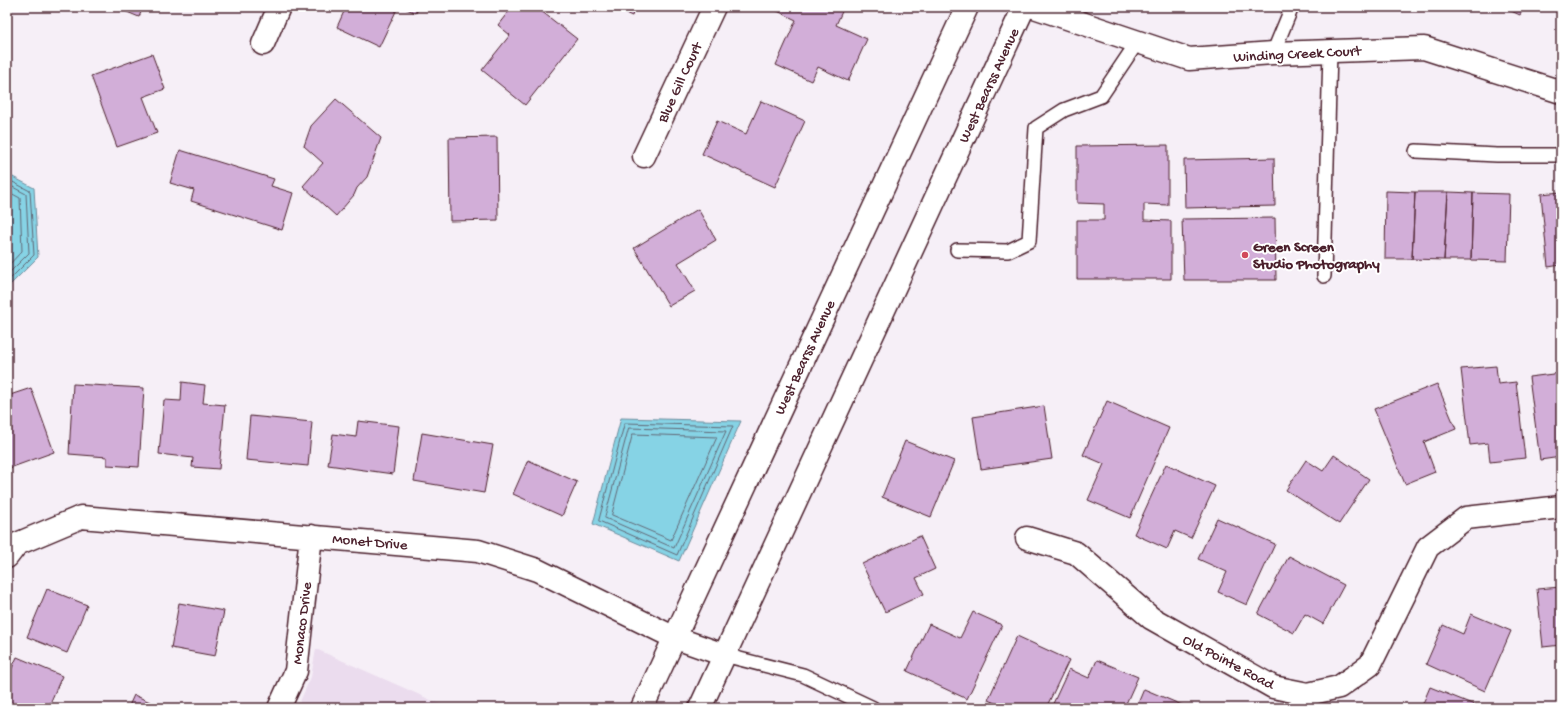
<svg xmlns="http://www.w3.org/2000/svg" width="1568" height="715" font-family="'Gochi Hand',sans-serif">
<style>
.built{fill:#ebdcee}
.water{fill:#86d3e5;stroke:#6e8b9b}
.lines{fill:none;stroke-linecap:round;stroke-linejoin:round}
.shore{stroke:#626775;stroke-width:1}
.building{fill:#d2aed8;stroke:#4a1f2b}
.service-casing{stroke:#4a1f2b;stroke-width:16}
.minor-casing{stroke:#4a1f2b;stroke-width:25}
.secondary-casing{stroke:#4a1f2b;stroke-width:25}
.service{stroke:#fff;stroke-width:13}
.minor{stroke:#fff;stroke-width:22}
.secondary{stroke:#fff;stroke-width:22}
.poi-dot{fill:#d1495b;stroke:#fff;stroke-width:1.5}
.labels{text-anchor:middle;stroke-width:4;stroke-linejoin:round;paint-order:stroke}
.street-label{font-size:15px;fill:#4a1f2b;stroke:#fff}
.poi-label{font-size:15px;font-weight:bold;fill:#4a1f2b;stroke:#fff;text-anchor:start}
</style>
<rect width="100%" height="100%" fill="#f6eff7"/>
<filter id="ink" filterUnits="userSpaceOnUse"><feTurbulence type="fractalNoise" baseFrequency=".025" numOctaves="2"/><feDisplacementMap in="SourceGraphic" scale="8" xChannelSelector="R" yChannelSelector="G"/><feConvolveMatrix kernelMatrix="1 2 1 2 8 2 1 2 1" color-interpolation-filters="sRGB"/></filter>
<g filter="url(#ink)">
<path class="built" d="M316 649 411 691 448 708H297L311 677Z"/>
<path class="water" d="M7 174 34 188 38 257 10 285 7 291Z
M621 418 741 421 679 561 593 524Z"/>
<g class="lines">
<path class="shore" d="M7 179 30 191 34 255 7 282
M7 184 26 194 29 253 7 275
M7 191 20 198 22 251 7 267
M625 423 733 426 677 555 599 521Z
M629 428 726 431 674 548 605 518Z
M633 434 717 437 671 540 612 515Z"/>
</g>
<path class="building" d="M115 7H143L139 17Z
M346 7H398L379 47 337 27Z
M402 7H419L416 13Z
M512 7H536L577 39 525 105 482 70 510 35 498 25Z
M611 7H635L632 16Z
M769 7H844L836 25 867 39 848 81 818 67 811 81 776 65 796 20Z
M1502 7H1524L1520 15Z
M152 54 165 89 143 97 157 133 117 147 91 76Z
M336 99 381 138 367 177 357 188 354 195 336 216 303 186 323 163 304 146 311 126Z
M761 101 805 121 775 187 702 154 717 121 746 134Z
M497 137 498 220 450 221 449 138Z
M1168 145V205L1144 204V220L1171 221V279H1077V220H1104V204L1077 203V146Z
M180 150 274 179 271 186 293 193 282 230 191 201 194 190 170 183Z
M1274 158 1275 206 1185 208 1184 160Z
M1386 191 1415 192 1412 259H1385Z
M1415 192H1448L1444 260 1412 259Z
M1448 192 1473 193 1471 260H1444Z
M1561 192V265L1548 267 1541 194Z
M1473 193 1509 194 1507 261 1471 260Z
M698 209 716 240 678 263 695 291 669 306 634 248Z
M1275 218 1276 280H1184L1182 219Z
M1496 366 1498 384 1516 382 1525 458 1490 462 1488 443 1470 445 1461 369Z
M1561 373V457L1540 460 1529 377Z
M182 382 205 385 203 403 225 405 219 469 192 467 193 458 159 454 164 400 181 401Z
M73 384 144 388 139 467 107 465V457L69 454Z
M1437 384 1456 429 1424 442 1435 472 1405 484 1374 409Z
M31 388 54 452 7 469V396Z
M1107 401 1169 428 1130 518 1088 500 1104 464 1083 455Z
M1044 406 1052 459 981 469 973 417Z
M250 416 312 422 308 466 246 460Z
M358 421 399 426 393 474 328 465 333 434 356 437Z
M422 433 493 445 484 493 414 481Z
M905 441 954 461 931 517 882 497Z
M1334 455 1369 479 1339 524 1286 490 1306 460 1323 471Z
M528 460 577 482 562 516 513 494Z
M1166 464 1215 486 1191 538 1175 531 1167 549 1134 534Z
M1217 518 1275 544 1247 605 1218 592 1227 572 1198 559Z
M920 536 935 569 916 578 924 594 885 612 862 564Z
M1289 556 1344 585 1323 624 1305 614 1294 633 1258 614Z
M1561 587V645L1543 647 1537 589Z
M47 589 87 605 67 653 27 637Z
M179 603 224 611 215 656 171 648Z
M973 612 1002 625 967 699 907 671 929 624 960 638Z
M1471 614 1511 631 1485 691 1426 664 1443 625 1463 634Z
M1017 636 1069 660 1046 708H1006L988 700Z
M17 657 62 676 48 708H7V679Z
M1097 660 1138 677 1124 708H1051L1069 669 1089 678Z
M1430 687 1482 708H1421Z
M1144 689 1189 708H1136Z
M134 695 164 708H128Z"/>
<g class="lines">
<defs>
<path id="service" d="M1273 53 1292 7
M1416 151 1497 155H1561
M957 250 1008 251 1029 241 1036 128 1064 110 1101 96 1138 41
M1324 276 1330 51
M724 655 803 675 873 708"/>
<path id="minor" d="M1034 7 1189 59 1273 53 1424 48 1561 92
M263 44 279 7
M644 156 714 7
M1027 538 1076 553 1151 618 1273 687 1308 694 1339 687 1370 665 1428 547 1466 518 1561 507
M7 557 17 544 81 517 478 551 537 570 673 637 724 655
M279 708 296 671 311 536"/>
<path id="secondary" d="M642 708 967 7
M700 708 1024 7"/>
</defs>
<use href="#service" class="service-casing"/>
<use href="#minor" class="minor-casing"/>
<use href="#secondary" class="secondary-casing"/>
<use href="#service" class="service"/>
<use href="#minor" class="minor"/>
<use href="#secondary" class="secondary"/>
</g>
</g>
<circle class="poi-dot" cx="1245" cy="255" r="4"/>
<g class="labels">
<g class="street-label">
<text transform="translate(1297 53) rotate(-3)" y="5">Winding Creek Court</text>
<text transform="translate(679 82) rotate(-65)" y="5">Blue Gill Court</text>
<text transform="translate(988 85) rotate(-65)" y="5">West Bearss Avenue</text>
<text transform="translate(804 357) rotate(-65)" y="5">West Bearss Avenue</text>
<text transform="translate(370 541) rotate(5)" y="5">Monet Drive</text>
<text transform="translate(301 623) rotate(-83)" y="5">Monaco Drive</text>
<text transform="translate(1229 661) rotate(28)" y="5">Old Pointe Road</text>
</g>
<g class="poi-label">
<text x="1253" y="251">Green Screen<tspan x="1253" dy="17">Studio Photography</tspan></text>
</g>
</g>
<rect width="1568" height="715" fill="none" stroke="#fff" stroke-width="24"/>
<rect x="12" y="12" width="1544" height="691" fill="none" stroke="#4a1f2b" stroke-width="1.5" filter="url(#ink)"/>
</svg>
